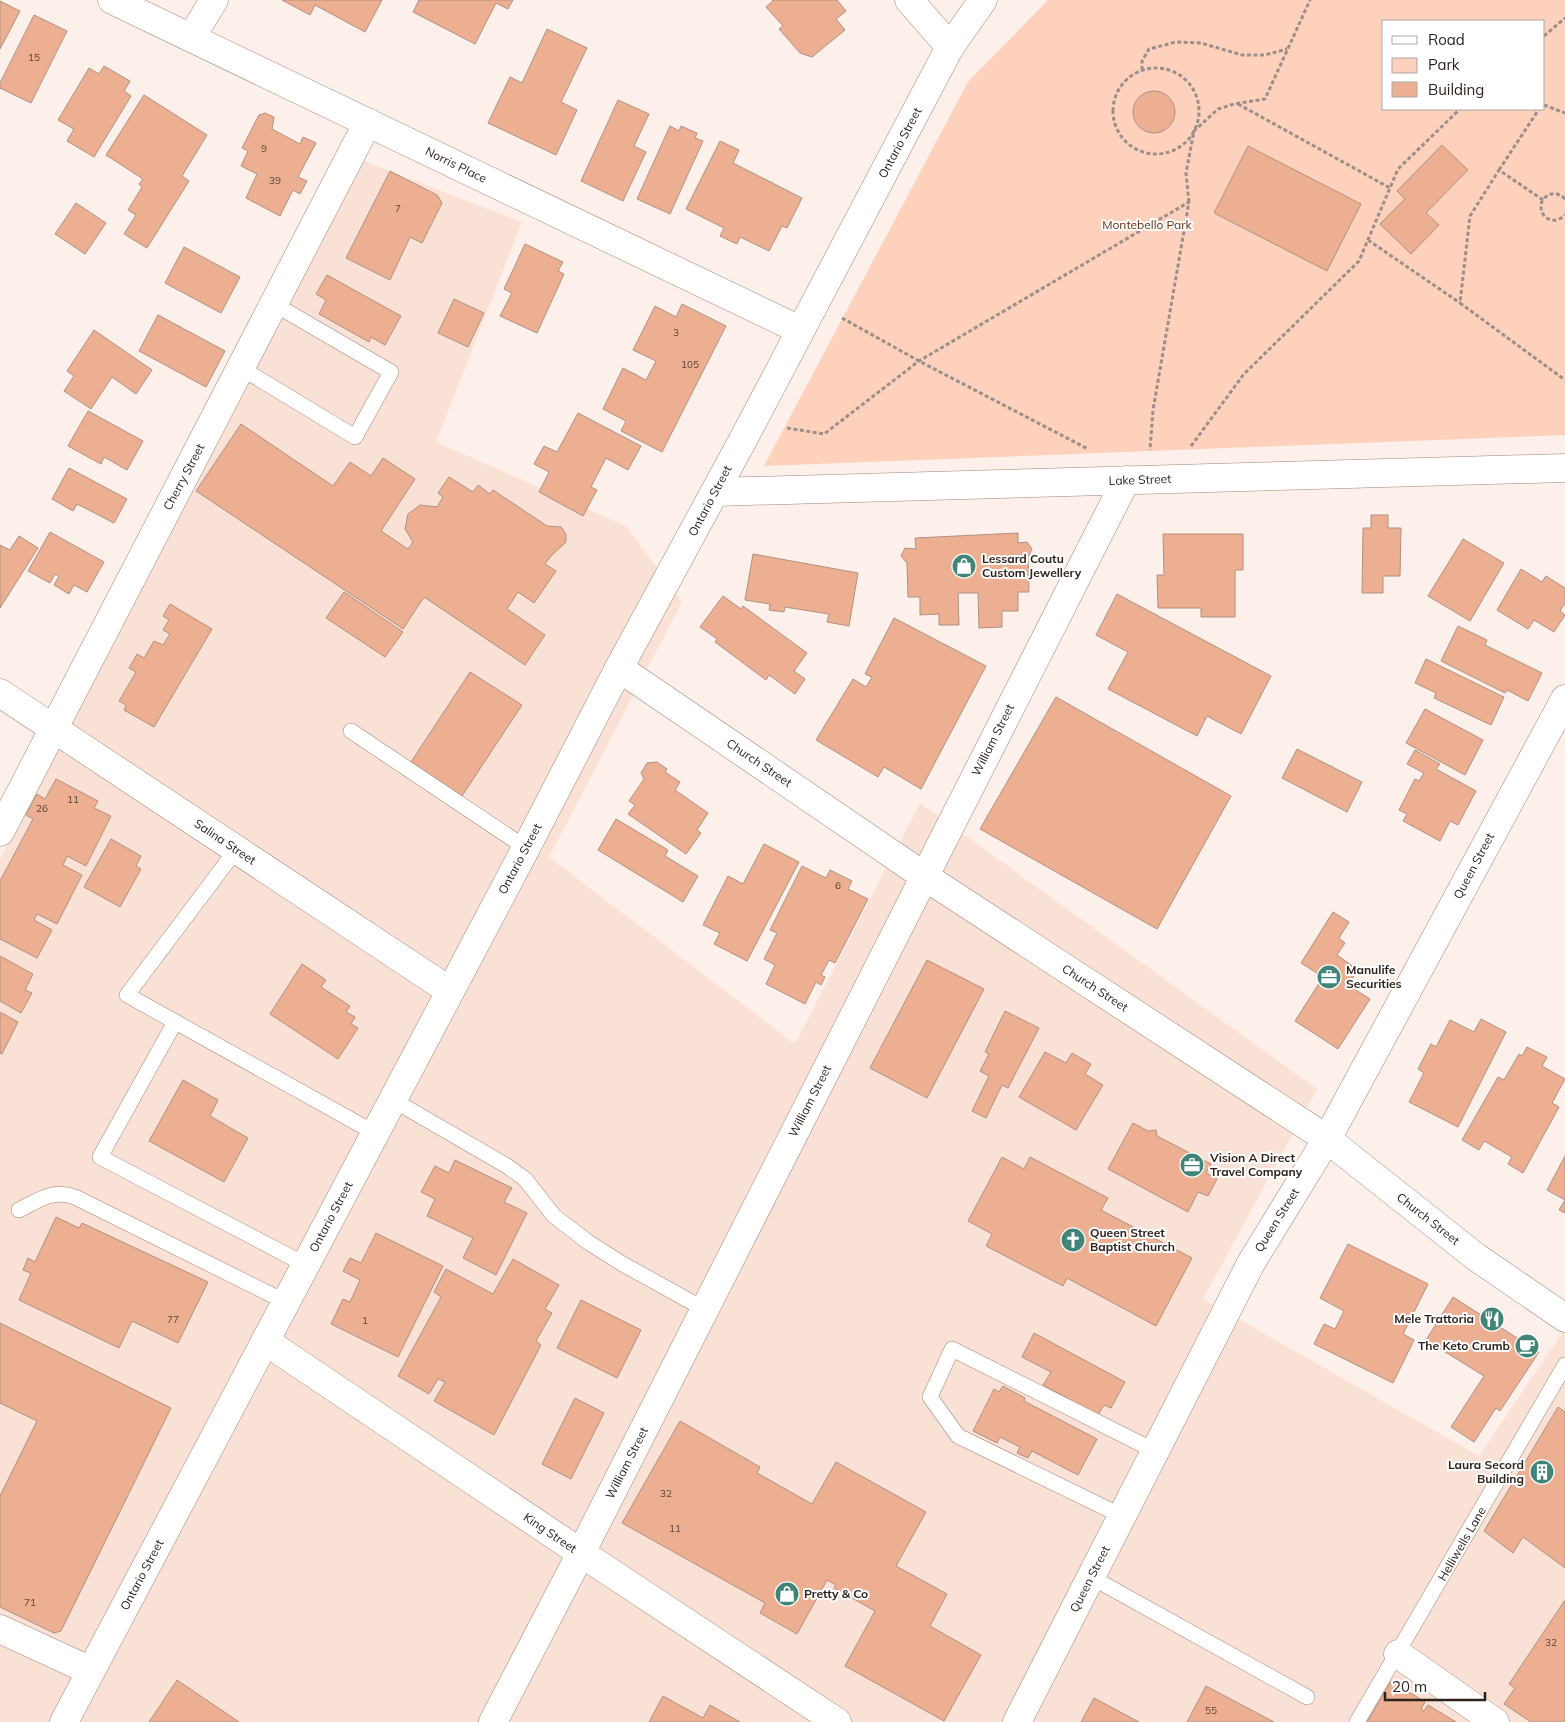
<svg xmlns="http://www.w3.org/2000/svg" width="1565" height="1722" font-family="Mulish,sans-serif">
<style>
.built{fill:#fae1d5}
.green{fill:#fed1bc;fill-rule:evenodd}
.building{fill:#edaf91;stroke:#b09182}
.lines{fill:none;stroke-linecap:round;stroke-linejoin:round}
.service-casing{stroke:#a48577;stroke-width:16}
.minor-casing{stroke:#a48577;stroke-width:29}
.tertiary-casing{stroke:#a48577;stroke-width:29}
.secondary-casing{stroke:#a48577;stroke-width:29}
.path{stroke:#9c8f89;stroke-width:3;stroke-dasharray:4 2.5;stroke-linecap:butt}
.service{stroke:#fff;stroke-width:15}
.minor{stroke:#fff;stroke-width:28}
.tertiary{stroke:#fff;stroke-width:28}
.secondary{stroke:#fff;stroke-width:28}
.labels{text-anchor:middle;stroke-width:4;stroke-linejoin:round;paint-order:stroke}
.number-label{font-size:10px;fill:#5e4539}
.street-label{font-size:12px;fill:#2e221c;stroke:#fff}
.park-label{font-size:12px;fill:#652d0c;stroke:#fff}
.poi-label{font-size:12px;font-weight:bold;fill:#2e221c;stroke:#fff;text-anchor:start}
</style>
<rect width="100%" height="100%" fill="#fdefe9"/>
<path class="built" d="M361 160 522 222 436 442 626 526 682 602 549 857 795 1044 920 803 1317 1089 1203 1299 1479 1456 1565 1329V1722H0V859Z"/>
<path class="green" d="M1048 0H1565V435L764 466 968 82ZM1384 21H1544V109H1384Z"/>
<path class="building" d="M282 0H382L365 32 315 5 310 15Z
M419 0H513L508 9 496 3 475 44 413 12Z
M772 0H837L846 11 836 19 845 30 812 57 800 53 779 29 783 26 766 7 773 1Z
M0 1 20 11 0 49Z
M34 15 67 31 31 103 0 88V83Z
M547 29 587 48 561 102 577 110 556 155 488 123 510 77 522 83Z
M104 66 130 81 124 91 131 96 94 157 67 141 74 129 58 120 89 68 99 74Z
M1133 112a21 21 0 1 1 42 0a21 21 0 1 1-42 0Z
M144 95 207 135 182 176 189 181 147 248 124 234 136 215 128 210 142 187 139 184 143 179 106 155Z
M618 100 649 114 634 146 646 152 623 201 581 181Z
M265 113 274 117 272 129 300 144 303 137 316 143 298 177 307 181 300 194 293 190 280 216 246 198 257 174 241 166 248 151 242 148 259 115Z
M670 126 679 131 681 126 697 133 695 138 703 141 670 214 637 199Z
M720 141 739 150 733 163 802 198 787 228 782 226 769 251 740 237 737 244 720 236 724 228 686 209Z
M1442 145 1468 170 1426 213 1439 225 1411 254 1380 224 1405 199 1397 191Z
M1248 146 1361 204 1327 271 1214 213Z
M390 171 437 195 442 203 422 243 410 237 390 280 346 258Z
M76 203 106 223 85 254 55 234Z
M525 244 563 262 558 271 564 274 537 333 500 316 512 293 504 289Z
M184 247 240 277 221 313 165 283Z
M327 275 401 316 385 345 371 337 369 342 319 314 326 300 316 294Z
M454 299 484 313 468 347 438 333Z
M682 304 726 326 662 452 621 431 626 421 603 409 623 368 646 380 656 361 633 350 655 306 676 317Z
M158 315 225 351 206 387 139 351Z
M94 330 152 370 136 394 112 377 91 409 64 391 74 376 67 371Z
M88 411 143 441 127 470 104 457 101 464 68 446Z
M578 413 641 446 628 470 606 458 591 487 597 490 583 516 539 492 549 472 534 464 544 446 557 452Z
M241 424 333 486 350 462 371 476 383 458 415 479 381 531 408 549 413 542 405 529 408 514 420 505 437 507 443 497 438 493 449 477 473 492 478 485 490 494 493 490 547 526 561 527 566 534V542L552 555 545 564 556 571 534 603 518 592 507 609 545 635 525 665 424 597 403 629 196 491Z
M69 468 127 499 114 523 77 504 73 511 52 499Z
M1371 515H1388V528H1401L1400 576H1383V593H1362L1363 528H1371Z
M50 532 104 562 87 592 74 585 69 594 54 585 59 576 55 574 50 583 28 571Z
M1018 533V543L1027 542 1032 549 1028 557 1029 592H1018V611H1002V627L979 628 978 593H958L959 625H939V614L920 615V597H908L907 563 901 556 905 548 916 549 915 538Z
M1163 534H1243V570H1235V617H1201V608H1158L1157 575H1164Z
M19 536 38 548 0 608V545L10 550Z
M1463 539 1504 563 1470 621 1428 596Z
M753 554 858 573 849 626 827 622 829 614 785 607 784 612 769 610 770 604 745 600Z
M1521 569 1542 582 1546 576 1565 588V603L1560 611 1565 615 1554 632 1534 620 1528 629 1497 610Z
M344 592 403 632 385 657 326 618Z
M1117 594 1271 676 1241 734 1207 716 1197 736 1108 689 1128 652 1096 635Z
M723 596 741 609 743 606 807 653 794 671 805 679 795 694 769 675 766 680 715 642 717 639 700 627Z
M170 604 212 629 154 727 124 710 126 705 119 701 136 672 129 668 137 654 144 658 154 641 163 645 170 634 163 630 169 620 163 616Z
M894 618 986 666 921 789 884 767 878 777 816 740 853 679 866 687 872 677 865 674Z
M1458 626 1487 640 1485 645 1542 673 1528 701 1507 690 1505 693 1441 661Z
M1426 659 1504 697 1491 725 1434 698 1436 693 1415 683Z
M470 672 522 705 462 796 411 762Z
M1056 697 1231 796 1157 929 980 829Z
M1425 709 1483 740 1465 775 1406 743Z
M1297 749 1362 782 1347 812 1282 778Z
M1415 750 1440 764 1436 769 1476 791 1458 825 1450 821 1440 841 1403 821 1407 814 1399 810 1415 779 1419 781 1424 773 1407 764Z
M657 762 667 769 665 772 680 782 675 790 708 813 697 830 701 833 686 854 628 814 635 805 629 801 644 779 641 773 647 763Z
M56 779 98 801 94 808 111 816 86 866 67 856 63 865 82 875 57 924 37 914 34 920 52 930 37 958 0 939V881L33 819 26 815 37 794 45 799Z
M616 819 668 850 665 856 698 876 683 902 598 850Z
M111 839 141 856 136 866 141 869 120 907 84 887Z
M764 844 799 862 747 961 714 944 720 933 703 925 728 876 743 884Z
M802 866 826 878 830 870 852 881 848 889 868 899 835 963 829 960 821 975 825 977 821 985 816 982 805 1004 766 984 775 965 764 959 777 933 770 930Z
M1333 912 1349 922 1339 938 1345 943 1337 955 1358 970 1348 985 1370 999 1338 1049 1295 1021 1323 977 1301 963Z
M0 956 33 974 25 990 32 993 21 1013 0 1001Z
M927 960 984 989 927 1098 870 1068Z
M302 964 326 980 321 987 350 1006 346 1012 355 1017 351 1024 358 1028 338 1059 270 1014Z
M1005 1011 1039 1028 1008 1088 1002 1085 986 1118 972 1111 989 1076 980 1071 989 1054 985 1052Z
M0 1012 18 1022 2 1054 0 1053Z
M1481 1019 1506 1032 1458 1127 1409 1102 1424 1073 1418 1069 1431 1044 1436 1047 1450 1020 1474 1032Z
M1527 1047 1547 1057 1542 1066 1565 1079 1552 1103 1559 1107 1523 1173 1508 1164 1512 1157 1484 1141 1479 1150 1462 1140 1498 1077 1504 1080 1519 1054 1522 1056Z
M1045 1052 1066 1063 1072 1053 1091 1064 1085 1074 1103 1085 1076 1130 1019 1097Z
M183 1080 218 1100 210 1116 248 1138 224 1182 149 1141Z
M1133 1123 1148 1131 1156 1130 1157 1136 1211 1164 1206 1173 1217 1179 1208 1196 1198 1192 1188 1212 1108 1169Z
M1565 1156V1213L1559 1210 1565 1200 1547 1190Z
M1002 1157 1024 1169 1030 1157 1108 1198 1101 1210 1192 1258 1156 1326 1067 1278 1063 1286 986 1246 992 1234 968 1221Z
M455 1160 512 1188 504 1202 527 1213 496 1275 463 1258 473 1238 427 1216 435 1199 421 1192 435 1166 449 1173Z
M56 1217 79 1228 82 1223 208 1282 178 1343 132 1321 119 1348 19 1300 31 1273 23 1270 28 1258 35 1262Z
M376 1233 443 1266 398 1357 331 1324 343 1299 350 1302 360 1280 343 1271 350 1258 361 1263Z
M1348 1244 1428 1284 1403 1334 1414 1340 1393 1383 1314 1344 1324 1324 1335 1329 1344 1311 1320 1298Z
M513 1259 559 1285 545 1309 552 1313 536 1341 541 1345 494 1435 434 1401 445 1382 438 1379 429 1394 398 1376 441 1297 434 1292 446 1269 493 1294Z
M1453 1297 1539 1352 1500 1411 1496 1408 1474 1442 1451 1427 1484 1376 1426 1340Z
M581 1300 641 1330 617 1378 557 1348Z
M0 1323 171 1408 61 1631 54 1633 0 1607V1496L37 1421 0 1403Z
M1034 1333 1125 1382 1111 1408 1104 1405 1098 1415 1043 1385 1051 1372 1022 1357Z
M1003 1386 1025 1398 1024 1401 1097 1439 1078 1475 1032 1451 1028 1458 1017 1453 1020 1447 1000 1437 997 1443 973 1431 994 1389 999 1392Z
M575 1398 604 1413 571 1479 542 1464Z
M1558 1407 1565 1412V1568L1523 1537 1513 1553 1484 1531Z
M680 1421 760 1467 757 1473 812 1504 836 1462 926 1512 896 1566 947 1594 930 1626 981 1655 944 1721 845 1666 875 1611 834 1588 836 1585 827 1580 797 1634 760 1613 765 1603 622 1523Z
M1565 1600V1722H1531L1504 1704 1515 1688 1509 1684Z
M177 1680 239 1722H149Z
M1391 1681 1425 1702 1421 1709 1424 1711 1428 1705 1456 1722H1367Z
M1206 1686 1274 1722H1187Z
M663 1696 703 1718 710 1705 740 1722H649Z
M1094 1698 1139 1722H1081Z"/>
<g class="lines">
<defs>
<path id="service" d="M241 368 355 437 391 372 274 304
M351 731 526 848
M236 850 127 995 375 1133
M175 1022 100 1157 306 1265
M393 1100 507 1166 525 1179 554 1216 588 1242 621 1263 704 1309
M19 1210C39 1200 52 1189 75 1197L286 1302
M1122 1516 958 1436 930 1397 952 1349 1155 1451
M1091 1577 1307 1697
M1357 1722 1565 1365"/>
<path id="minor" d="M112 0 800 330
M909 0 950 47
M191 38 214 0
M715 492 1565 468
M0 693 450 991
M0 832 368 122
M581 1553 1126 480
M0 1629 91 1671
M1398 1654 1495 1722
M1017 1722 1251 1263 1327 1139 1565 699"/>
<path id="tertiary" d="M619 668 924 876 1327 1139 1476 1257 1565 1318
M265 1341 581 1553 837 1722
M493 1722 581 1553"/>
<path id="secondary" d="M64 1722 526 848 619 668 745 436 950 47 983 0"/>
</defs>
<use href="#service" class="service-casing"/>
<use href="#minor" class="minor-casing"/>
<use href="#tertiary" class="tertiary-casing"/>
<use href="#secondary" class="secondary-casing"/>
<path class="path" d="M1544 36 1565 18
M1113 111a43 43 0 1 1 86 0a43 43 0 1 1-86 0Z
M1142 70V61L1149 49 1176 42 1201 43 1242 55H1265L1287 49
M1238 104 1390 188
M1544 105 1565 113
M1499 170 1539 109
M1565 199C1558 192 1551 192 1543 199 1535 214 1552 228 1565 215
M1543 200 1499 170 1470 216 1460 303 1565 380
M1189 202 1186 173 1194 131 1218 109 1234 104 1265 99 1310 0
M1368 240 1460 303
M842 318 919 361 1088 449
M787 428 824 434 919 361 1189 202 1153 410 1150 450
M1191 446 1244 374 1359 261 1398 169 1460 109"/>
<use href="#service" class="service"/>
<use href="#minor" class="minor"/>
<use href="#tertiary" class="tertiary"/>
<use href="#secondary" class="secondary"/>
</g>
<defs>
<symbol id="shop-disc" viewBox="-11 -11 22 22"><circle r="9.5" fill="#418579" stroke="#fff"/><path d="M-5-2.5h2.3a2.7 3.5 0 0 1 5.4 0H5L5.5 6h-11ZM-1.5-2.5h3a1.5 2.3 0 0 0-3 0Z" fill="#fff"/></symbol>
<symbol id="office-disc" viewBox="-11 -11 22 22"><circle r="9.5" fill="#418579" stroke="#fff"/><path d="M-6-3h4V-5.5h4V-3h4V5H-6ZM-1-4.5V-3h2v-1.5ZM-6 0V1H6V0Z" fill="#fff"/></symbol>
<symbol id="church-disc" viewBox="-11 -11 22 22"><circle r="9.5" fill="#418579" stroke="#fff"/><path d="M-1.2-6h2.4v3.5h3.3v2.4h-3.3V6h-2.4V-.1h-3.3v-2.4h3.3Z" fill="#fff"/></symbol>
<symbol id="restaurant-disc" viewBox="-11 -11 22 22"><circle r="9.5" fill="#418579" stroke="#fff"/><path d="M-5-6h1v4h1v-4h1v4h1v-4h1v5L-1.5 .5V6h-2V.5L-5-1ZM5-6V6H3V1.5H1.5Q1.5-4 5-6Z" fill="#fff"/></symbol>
<symbol id="cafe-disc" viewBox="-11 -11 22 22"><circle r="9.5" fill="#418579" stroke="#fff"/><path d="M-5.5-4.5H6V0H3Q3 3.5 0 3.5H-2.5Q-5.5 3.5-5.5 0ZM3-3.2v2h1.7v-2ZM-6 4.5H4V6H-6Z" fill="#fff"/></symbol>
<symbol id="building-disc" viewBox="-11 -11 22 22"><circle r="9.5" fill="#418579" stroke="#fff"/><path d="M-4-6H4V6H1V3H-1V6H-4ZM-2.5-4.3h1.7v1.8h-1.7ZM.8-4.3h1.7v1.8H.8ZM-2.5-1h1.7V.8h-1.7ZM.8-1h1.7V.8H.8Z" fill="#fff"/></symbol>
</defs>
<g fill-rule="evenodd">
<use href="#shop-disc" x="950" y="552" width="28" height="28"/>
<use href="#office-disc" x="1315" y="963" width="28" height="28"/>
<use href="#office-disc" x="1178" y="1151" width="28" height="28"/>
<use href="#church-disc" x="1059" y="1226" width="28" height="28"/>
<use href="#restaurant-disc" x="1478" y="1305" width="28" height="28"/>
<use href="#cafe-disc" x="1513" y="1332" width="28" height="28"/>
<use href="#building-disc" x="1528" y="1458" width="28" height="28"/>
<use href="#shop-disc" x="773" y="1580" width="28" height="28"/>
</g>
<g class="labels">
<g class="number-label">
<text x="34" y="61">15</text>
<text x="264" y="152">9</text>
<text x="275" y="184">39</text>
<text x="398" y="212">7</text>
<text x="676" y="336">3</text>
<text x="690" y="368">105</text>
<text x="73" y="803">11</text>
<text x="42" y="812">26</text>
<text x="838" y="889">6</text>
<text x="173" y="1323">77</text>
<text x="365" y="1324">1</text>
<text x="666" y="1497">32</text>
<text x="675" y="1532">11</text>
<text x="30" y="1606">71</text>
<text x="1551" y="1646">32</text>
<text x="1211" y="1714">55</text>
</g>
<g class="street-label">
<text transform="translate(900 143) rotate(-62)" y="4">Ontario Street</text>
<text transform="translate(456 165) rotate(26)" y="4">Norris Place</text>
<text transform="translate(184 477) rotate(-62)" y="4">Cherry Street</text>
<text transform="translate(1140 480) rotate(-2)" y="4">Lake Street</text>
<text transform="translate(710 501) rotate(-62)" y="4">Ontario Street</text>
<text transform="translate(993 740) rotate(-63)" y="4">William Street</text>
<text transform="translate(759 763) rotate(34)" y="4">Church Street</text>
<text transform="translate(225 842) rotate(34)" y="4">Salina Street</text>
<text transform="translate(520 859) rotate(-62)" y="4">Ontario Street</text>
<text transform="translate(1474 866) rotate(-62)" y="4">Queen Street</text>
<text transform="translate(1095 988) rotate(33)" y="4">Church Street</text>
<text transform="translate(810 1101) rotate(-63)" y="4">William Street</text>
<text transform="translate(331 1217) rotate(-62)" y="4">Ontario Street</text>
<text transform="translate(1428 1219) rotate(38)" y="4">Church Street</text>
<text transform="translate(1277 1220) rotate(-58)" y="4">Queen Street</text>
<text transform="translate(627 1463) rotate(-63)" y="4">William Street</text>
<text transform="translate(550 1533) rotate(34)" y="4">King Street</text>
<text transform="translate(1462 1544) rotate(-60)" y="4">Helliwells Lane</text>
<text transform="translate(142 1575) rotate(-62)" y="4">Ontario Street</text>
<text transform="translate(1090 1579) rotate(-63)" y="4">Queen Street</text>
</g>
<g class="park-label">
<text x="1147" y="229">Montebello Park</text>
</g>
<g class="poi-label">
<text x="982" y="563">Lessard Coutu<tspan x="982" dy="14">Custom Jewellery</tspan></text>
<text x="1346" y="974">Manulife<tspan x="1346" dy="14">Securities</tspan></text>
<text x="1210" y="1162">Vision A Direct<tspan x="1210" dy="14">Travel Company</tspan></text>
<text x="1090" y="1237">Queen Street<tspan x="1090" dy="14">Baptist Church</tspan></text>
<text x="1474" y="1323" text-anchor="end">Mele Trattoria</text>
<text x="1510" y="1350" text-anchor="end">The Keto Crumb</text>
<text x="1524" y="1469" text-anchor="end">Laura Secord<tspan x="1524" dy="14">Building</tspan></text>
<text x="804" y="1598">Pretty &amp; Co</text>
</g>
</g>
<rect x="1382" y="20" width="162" height="90" fill="#ffffff" stroke="#aba7a4"/>
<rect x="1392" y="36" width="25" height="8" fill="#ffffff" stroke="#aba7a4"/>
<text x="1428" y="45" font-size="15" fill="#2e221c">Road</text>
<rect x="1392" y="58" width="25" height="15" fill="#fed1bc" stroke="#aba7a4"/>
<text x="1428" y="70" font-size="15" fill="#2e221c">Park</text>
<rect x="1392" y="82" width="25" height="15" fill="#edaf91" stroke="#aba7a4"/>
<text x="1428" y="95" font-size="15" fill="#2e221c">Building</text>
<path d="M1385 1692v8h100v-8" fill="none" stroke="#2e221c" stroke-width="2.5"/>
<text x="1392" y="1692" font-size="15" fill="#2e221c" stroke="#ffffff" stroke-width="4" paint-order="stroke">20 m</text>
</svg>
